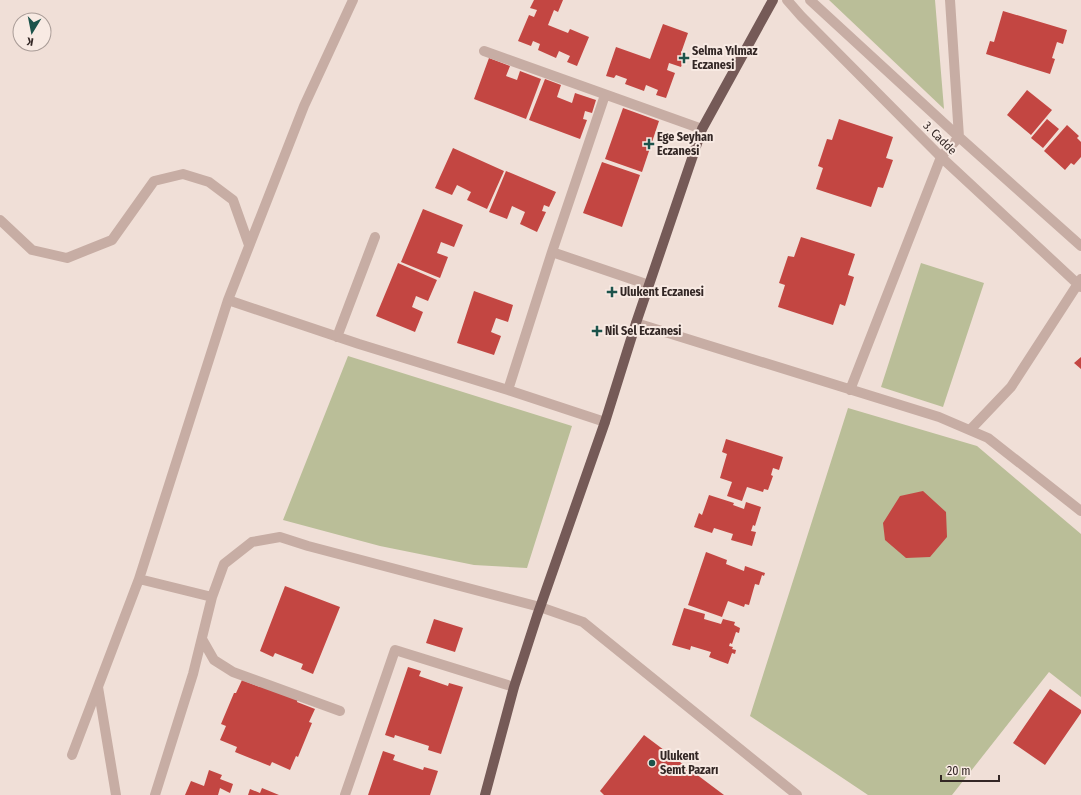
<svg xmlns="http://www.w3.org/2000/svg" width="1081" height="795" font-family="'Fira Sans Condensed',sans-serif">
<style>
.green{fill:#babe98}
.building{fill:#c34642}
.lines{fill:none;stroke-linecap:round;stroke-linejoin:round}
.minor{stroke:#c7ada4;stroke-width:10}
.major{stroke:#755a57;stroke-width:10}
.poi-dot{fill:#1c534b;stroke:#f8eae3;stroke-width:1.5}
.labels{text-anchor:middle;stroke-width:4;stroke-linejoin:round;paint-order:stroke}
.poi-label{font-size:12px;font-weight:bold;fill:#332725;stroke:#f8eae3;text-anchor:start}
.street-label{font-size:12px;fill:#332725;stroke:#f8eae3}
</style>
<rect width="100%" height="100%" fill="#f0dfd7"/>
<path class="green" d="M829 0H935L944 109Z
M921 263 984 283 943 407 881 387Z
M348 356 572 426 527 568 474 565 380 546 283 520Z
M848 408 977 446 1081 534V697L1049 672 952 795H868L750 716Z"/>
<path class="building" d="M534 0H563L558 12 554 10 548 25 568 33 570 29 589 37 577 66 567 62 570 56 559 51 556 58 538 50 540 44 533 41 531 46 518 41 529 15 534 17 537 10 530 8Z
M1003 11 1067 30 1063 44 1057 42 1052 58 1055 59 1050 74 986 54 990 41 994 42Z
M663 24 688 33 681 53 685 54 681 67 669 63 667 70 675 73 666 98 656 95 658 90 646 85 644 91 625 84 627 79 616 75 614 78 606 76 616 47 650 59Z
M489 58 510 66 506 76 517 80 520 71 541 79 526 119 474 99Z
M545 79 561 85 557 97 572 103 575 93 596 100 592 113 585 111 583 119 587 120 580 139 529 120Z
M1027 90 1052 110 1031 135 1007 115Z
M623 108 659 121 642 172 605 159Z
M839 119 893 137 886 158 893 160 883 188 878 187 871 207 816 189 823 168 818 166 827 139 832 140Z
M1047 119 1059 129 1043 148 1031 138Z
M1067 125 1079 136 1077 138 1081 142V157L1074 165 1071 163 1065 170 1044 151Z
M453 148 504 171 487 209 467 200 471 192 457 185 452 195 435 188Z
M602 162 640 175 622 227 583 213Z
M506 171 556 192 549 207 544 205 542 211 546 212 537 232 520 224 525 212 512 206 507 219 489 212Z
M423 209 463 225 454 247 441 242 437 253 448 257 440 278 401 262Z
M801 237 855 254 848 275 854 277 845 306 840 304 833 325 778 307 785 285 779 283 788 256 794 257Z
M398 263 437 280 428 301 416 296 412 307 423 312 415 332 376 316Z
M474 291 513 305 508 322 496 318 491 332 501 336 494 355 457 343Z
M1081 357V369L1074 363Z
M726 439 783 457 779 470 773 468 771 475 773 476 768 490 764 489 763 492 747 487 742 501 727 496 732 482 720 478 727 454 722 452Z
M923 491 946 512 947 537 930 557 906 558 885 540 883 523 900 496Z
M709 495 734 503 733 505 744 509 746 502 761 507 755 526 753 525 751 531 756 532 752 546 731 540 733 534 714 528 712 533 694 527 699 513 702 515Z
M706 552 727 560 726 564 744 571 745 566 765 573 764 576 762 575 759 585 755 584 749 605 745 604 744 607 728 601 722 617 688 605Z
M285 586 340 607 313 674 301 669 303 664 275 653 273 657 260 651Z
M684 608 705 614 704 619 721 624 723 619 735 622 734 625 740 628 739 633 736 632 732 644 730 643 729 646 733 647 732 649 736 650 735 654 732 653 728 664 709 657 711 652 691 646 690 650 672 645Z
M434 619 463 628 455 652 426 643Z
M408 667 421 671 419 676 448 686 449 683 463 687 441 754 428 750 429 746 395 735 394 738 385 735Z
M242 680 260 687 262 683 298 698 297 702 315 709 309 722 312 723 298 757 296 756 290 770 272 762 270 766 235 752 237 747 220 740 226 726 221 724 234 693H236Z
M1050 689 1081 710V713L1045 765 1013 743Z
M644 735 724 795H604L600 791Z
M383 751 395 755 393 760 423 770 424 767 438 771 430 795H368Z
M209 770 222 775 220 779 233 784 230 793 220 788 218 795H185L191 781 204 786Z
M262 788 279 795H248L250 789 260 793Z"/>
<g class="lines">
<path class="minor" d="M787 0 801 16 941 157 1081 287
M810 0 959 137 1081 246
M484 51 702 129
M0 220 32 250 67 258 112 240 154 181 183 174 209 182 233 200 249 245
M552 252 649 285
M228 300 359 344 508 390 605 422
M636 323 939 417 988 438 1081 511
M337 337 375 237
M508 390 552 252 605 95
M850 390 941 157 959 137 950 0
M970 430 1011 387 1081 279
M139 579 212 597
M202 639 214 660 233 672 340 711
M98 687 116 795
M72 755 139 579 228 300 304 106 353 0
M155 795 193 674 212 597 224 564 252 542 280 537 308 546 540 607 583 622 797 795
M345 795 395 650 514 687"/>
<path class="major" d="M485 795 514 687 537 616 605 422 636 323 702 129 773 0"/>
</g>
<g class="poi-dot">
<path d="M682 52h4v4h4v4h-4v4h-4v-4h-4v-4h4z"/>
<path d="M647 138h4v4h4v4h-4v4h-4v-4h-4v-4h4z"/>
<path d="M610 286h4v4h4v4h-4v4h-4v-4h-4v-4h4z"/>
<path d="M595 325h4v4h4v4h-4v4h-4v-4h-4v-4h4z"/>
<circle cx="652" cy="763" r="4"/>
</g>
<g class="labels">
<g class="poi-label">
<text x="692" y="55">Selma Yılmaz<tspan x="692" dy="14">Eczanesi</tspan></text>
<text x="657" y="141">Ege Seyhan<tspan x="657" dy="14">Eczanesi</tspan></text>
<text x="620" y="296">Ulukent Eczanesi</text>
<text x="605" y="335">Nil Sel Eczanesi</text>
<text x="660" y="760">Ulukent<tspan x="660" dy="14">Semt Pazarı</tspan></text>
</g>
<g class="street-label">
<text transform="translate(940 138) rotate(45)" y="4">3. Cadde</text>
</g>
</g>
<g transform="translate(32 32) rotate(190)"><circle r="19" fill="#f8eae3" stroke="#a99c97"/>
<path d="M0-3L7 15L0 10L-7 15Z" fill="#1c534b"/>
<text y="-6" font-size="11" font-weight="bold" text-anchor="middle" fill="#332725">K</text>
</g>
<path d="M941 775v6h58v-6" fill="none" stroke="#332725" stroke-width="2"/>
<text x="947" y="775" font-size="12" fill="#332725" stroke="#f8eae3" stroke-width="3" paint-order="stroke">20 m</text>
</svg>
